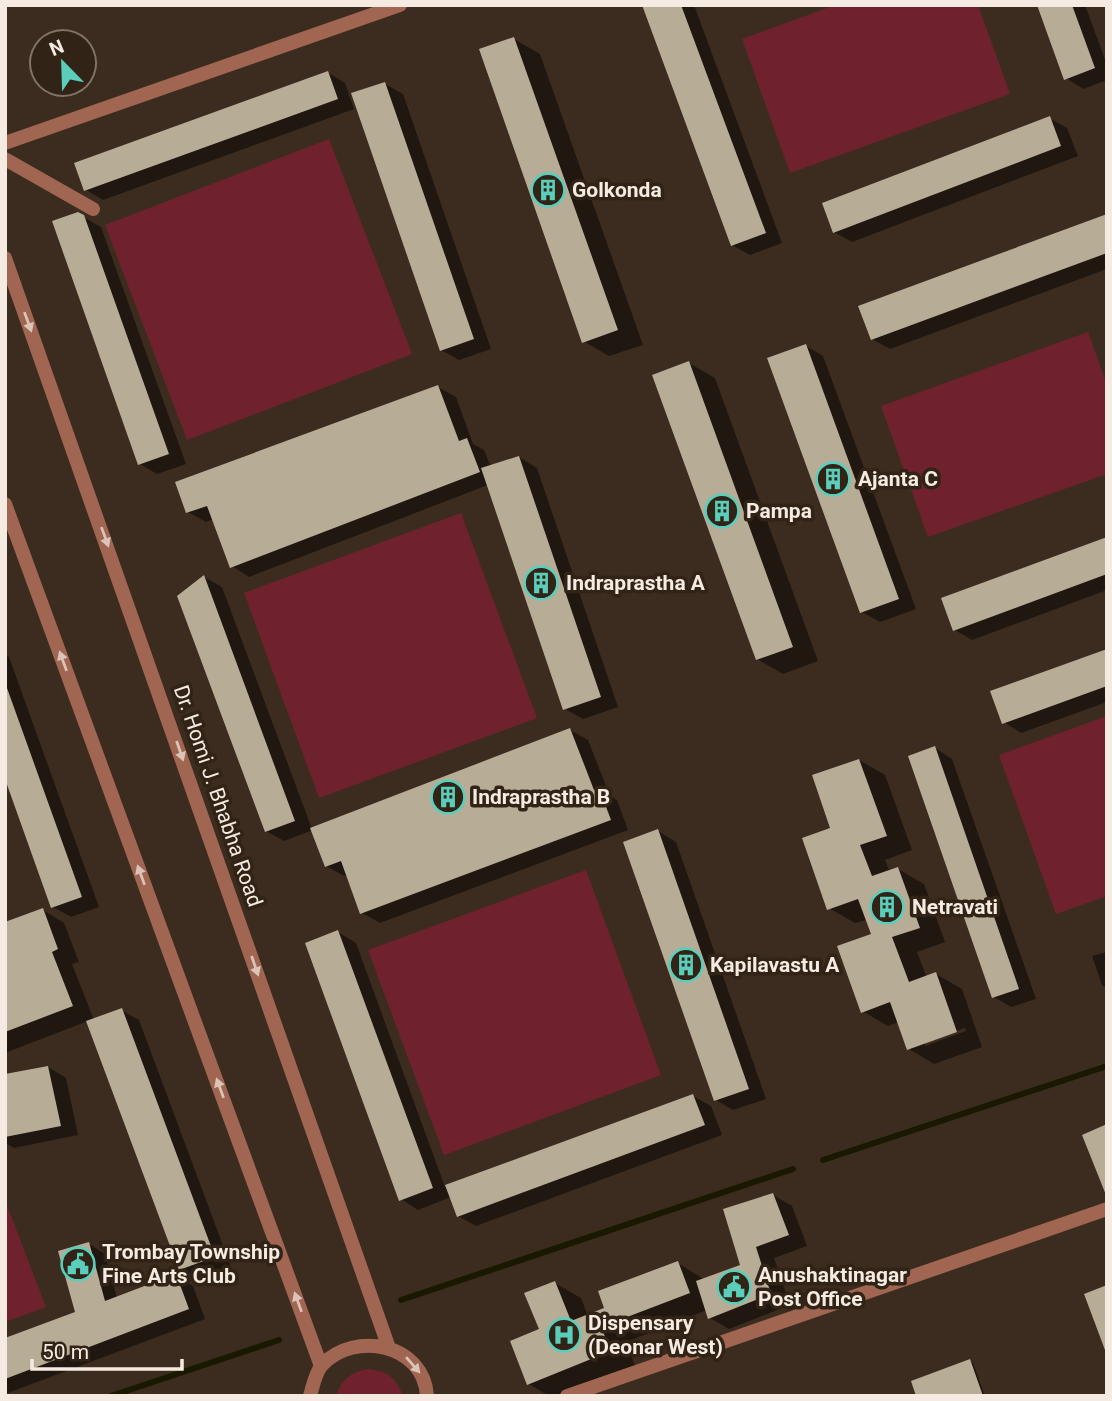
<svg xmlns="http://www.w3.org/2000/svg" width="1112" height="1401" font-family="Roboto,sans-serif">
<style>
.green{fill:#6f222d}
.shadow{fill:#0007;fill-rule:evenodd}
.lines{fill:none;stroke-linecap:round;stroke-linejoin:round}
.stream{stroke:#191900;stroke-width:6}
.building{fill:#b7ad97}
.minor{stroke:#a06652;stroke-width:14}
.tertiary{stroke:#a06652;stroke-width:14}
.oneway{fill:#dcc3b7}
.labels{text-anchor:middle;stroke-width:7;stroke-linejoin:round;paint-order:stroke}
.poi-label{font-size:21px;font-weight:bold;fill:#f5ebe2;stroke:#312315;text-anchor:start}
.street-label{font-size:21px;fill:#f5ebe2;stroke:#312315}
</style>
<rect width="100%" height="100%" fill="#3c2c1f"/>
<path class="green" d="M835 5H978L1010 94 790 173 742 39Z
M329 139 412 354 187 440 105 225Z
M1088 332 1107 385V474L928 537 881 406Z
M461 513 537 718 319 798 244 593Z
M1107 716V896L1056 914 999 755Z
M586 870 661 1075 444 1155 368 950Z
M5 1200 46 1307 5 1322Z
M368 1369C387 1371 397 1378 403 1396H336C342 1379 351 1372 368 1369Z"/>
<path class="shadow" d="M643 5H694L782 243 750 255 732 245Z
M1038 5H1085L1107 65V80L1083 89 1066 78Z
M514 39 540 54 643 345 609 356 583 341Z
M327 72 345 83 354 109 103 200 86 190Z
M385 84 403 94 491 349 459 360 441 350Z
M1049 118 1067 128 1078 156 852 242 834 232Z
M78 214 101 227 186 464 157 474 140 464Z
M1107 216V269L890 349 872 339Z
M806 346 823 356 916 609 880 622 862 612Z
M689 363 715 378 818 661 783 674 757 659Z
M438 387 456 397 473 444 484 450 491 467 519 457 537 468 618 707 583 719 565 709 488 485 249 577 232 566 214 519 206 522 188 512Z
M1107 539V590L972 640 955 630Z
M204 577 222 587 312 829 570 730 588 740 610 796 617 800 628 830 380 923 362 913 346 875 344 876 326 866 313 830 284 841 266 831Z
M1107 651V702L1021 733 1004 722Z
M5 654 9 657 99 907 71 917 53 907 5 774Z
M935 748 952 759 1036 999 1011 1007 994 997Z
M859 760 885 775 912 850 885 860 890 872 898 869 924 884 945 942 917 952 927 978 936 974 962 989 982 1047 934 1064 909 1049 899 1022 888 1026 862 1011 873 935 866 920 855 923 829 908 833 829ZM965 1028 966 1031 925 1046V1042Z
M658 831 676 842 766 1099 733 1110 716 1100Z
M43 910 64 923 79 962 72 964 94 1020 121 1010 139 1020 231 1267 199 1279 181 1269 88 1021 5 1053V924Z
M338 932 356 943 445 1187 693 1096 711 1106 722 1135 476 1226 458 1216 451 1197 418 1210 401 1199Z
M1107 952V988L1102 985 1092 956Z
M48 1067 66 1078 78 1135 14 1148 5 1143V1076Z
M773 1195 792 1206 807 1246 774 1258 790 1305 729 1329 710 1318 707 1310 626 1342 635 1366 562 1396H549L529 1384 555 1283 581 1298 588 1316 607 1309 678 1263 705 1280 743 1266Z
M89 1244 105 1254 117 1298 176 1276 193 1286 205 1319 5 1394V1340L77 1313Z
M970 1361 973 1363 985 1396H918Z"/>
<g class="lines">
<path class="stream" d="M823 1160 1107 1066
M401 1300 793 1169
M111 1396 279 1340"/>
</g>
<path class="building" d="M642 5H681L766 233 731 246Z
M1037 5H1072L1095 68 1064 80Z
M514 37 618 330 582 343 479 49Z
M328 71 338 99 84 191 74 163Z
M385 82 474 339 440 351 351 93Z
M1050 116 1061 146 833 233 822 203Z
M78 212 84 215 169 454 138 465 52 221Z
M1107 214V253L871 340 858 306Z
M806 344 899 599 860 613 767 358Z
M689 361 793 647 756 660 652 375Z
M438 385 459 441 467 438 480 472 230 568 207 506 186 513 175 482Z
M519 456 601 697 563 710 481 468Z
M1107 537V574L953 631 941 598Z
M204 575 295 821 265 832 177 596Z
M1107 649V686L1002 724 990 691Z
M7 688 82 897 51 908 5 779V689Z
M570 728 594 790 599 788 611 820 360 914 341 861 325 867 310 828Z
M935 746 1019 989 992 998 908 756Z
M859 759 887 836 860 845 872 876 898 867 920 928 892 937 909 982 936 972 957 1032 907 1050 890 1002 861 1013 837 946 871 934 858 899 827 910 802 838 830 828 812 775Z
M658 829 749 1089 714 1101 623 842Z
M43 908 58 949 52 952 73 1006 5 1032V922Z
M338 930 433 1188 399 1201 305 943Z
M122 1008 215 1257 179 1270 86 1021Z
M48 1066 61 1126 5 1137V1074Z
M693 1094 705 1125 457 1217 445 1185Z
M1107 1124V1195H1106L1082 1135Z
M773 1193 789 1235 756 1247 771 1294 708 1319 696 1281 740 1265 723 1209Z
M89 1242 105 1301 176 1274 189 1309 5 1379V1338L75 1312 58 1251Z
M678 1261 690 1293 601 1327 611 1351 527 1385 510 1341 539 1329 524 1293 555 1281 571 1321 604 1308 598 1291Z
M1107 1285V1350H1105L1084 1294Z
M970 1359 983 1396H916L911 1381Z"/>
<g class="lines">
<path class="minor" d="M5 143 400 5
M5 159 93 209
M567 1396 1107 1209"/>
<path class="tertiary" d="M5 258 389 1348
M5 504 321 1366
M310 1396C313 1386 315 1373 322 1365 355 1330 424 1344 427 1396"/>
</g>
<defs><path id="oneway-solid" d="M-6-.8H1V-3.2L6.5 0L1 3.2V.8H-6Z" transform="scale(1.75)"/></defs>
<g class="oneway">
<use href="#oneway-solid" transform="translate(28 322) rotate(70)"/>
<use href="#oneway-solid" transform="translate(105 537) rotate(70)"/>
<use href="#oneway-solid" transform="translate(63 661) rotate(-110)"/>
<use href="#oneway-solid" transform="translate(180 751) rotate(71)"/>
<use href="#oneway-solid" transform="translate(141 875) rotate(-110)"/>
<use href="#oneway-solid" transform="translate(255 966) rotate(71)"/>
<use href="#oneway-solid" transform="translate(220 1088) rotate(-110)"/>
<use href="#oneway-solid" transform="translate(298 1302) rotate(-110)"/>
<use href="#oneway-solid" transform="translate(413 1365) rotate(49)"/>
</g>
<defs>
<symbol id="building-ring" viewBox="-11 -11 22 22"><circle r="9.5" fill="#312315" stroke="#5bcebb" stroke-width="1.5"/><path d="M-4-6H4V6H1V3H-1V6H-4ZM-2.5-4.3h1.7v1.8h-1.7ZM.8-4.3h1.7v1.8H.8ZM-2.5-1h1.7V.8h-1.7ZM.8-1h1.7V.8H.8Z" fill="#5bcebb"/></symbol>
<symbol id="civic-ring" viewBox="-11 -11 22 22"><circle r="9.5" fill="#312315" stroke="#5bcebb" stroke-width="1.5"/><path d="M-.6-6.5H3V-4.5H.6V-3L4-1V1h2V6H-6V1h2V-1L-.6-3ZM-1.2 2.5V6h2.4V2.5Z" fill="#5bcebb"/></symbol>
<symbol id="hospital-ring" viewBox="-11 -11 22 22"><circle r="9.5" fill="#312315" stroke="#5bcebb" stroke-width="1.5"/><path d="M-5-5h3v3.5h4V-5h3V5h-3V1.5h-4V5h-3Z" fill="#5bcebb"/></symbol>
</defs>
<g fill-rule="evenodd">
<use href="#building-ring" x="529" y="171" width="38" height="38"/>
<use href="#building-ring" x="814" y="460" width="38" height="38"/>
<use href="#building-ring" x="703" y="492" width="38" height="38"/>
<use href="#building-ring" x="522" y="564" width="38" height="38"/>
<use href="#building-ring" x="429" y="778" width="38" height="38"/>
<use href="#building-ring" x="868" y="888" width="38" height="38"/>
<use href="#building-ring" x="667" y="946" width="38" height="38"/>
<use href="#civic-ring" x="59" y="1245" width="38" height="38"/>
<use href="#civic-ring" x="715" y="1268" width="38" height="38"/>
<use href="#hospital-ring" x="545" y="1316" width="38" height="38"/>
</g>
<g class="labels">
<g class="poi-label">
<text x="572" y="197">Golkonda</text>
<text x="858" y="486">Ajanta C</text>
<text x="746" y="518">Pampa</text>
<text x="566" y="590">Indraprastha A</text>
<text x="472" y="804">Indraprastha B</text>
<text x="912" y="914">Netravati</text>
<text x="710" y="972">Kapilavastu A</text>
<text x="102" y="1259">Trombay Township<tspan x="102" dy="24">Fine Arts Club</tspan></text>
<text x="758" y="1282">Anushaktinagar<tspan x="758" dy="24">Post Office</tspan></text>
<text x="588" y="1330">Dispensary<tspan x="588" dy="24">(Deonar West)</tspan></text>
</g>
<g class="street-label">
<text transform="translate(218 796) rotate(71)" y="7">Dr. Homi J. Bhabha Road</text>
</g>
</g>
<rect width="1112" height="1401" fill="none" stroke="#f5ebe2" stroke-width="14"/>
<g transform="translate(63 63) rotate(337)"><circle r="33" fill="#312315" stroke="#7f7367" stroke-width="2"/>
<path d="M0-5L12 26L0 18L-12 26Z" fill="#5bcebb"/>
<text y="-10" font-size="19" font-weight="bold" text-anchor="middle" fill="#f5ebe2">N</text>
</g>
<path d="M32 1359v10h150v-10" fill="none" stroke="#f5ebe2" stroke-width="3.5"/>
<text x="42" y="1359" font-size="21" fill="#f5ebe2" stroke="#312315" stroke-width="5" paint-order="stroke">50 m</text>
</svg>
